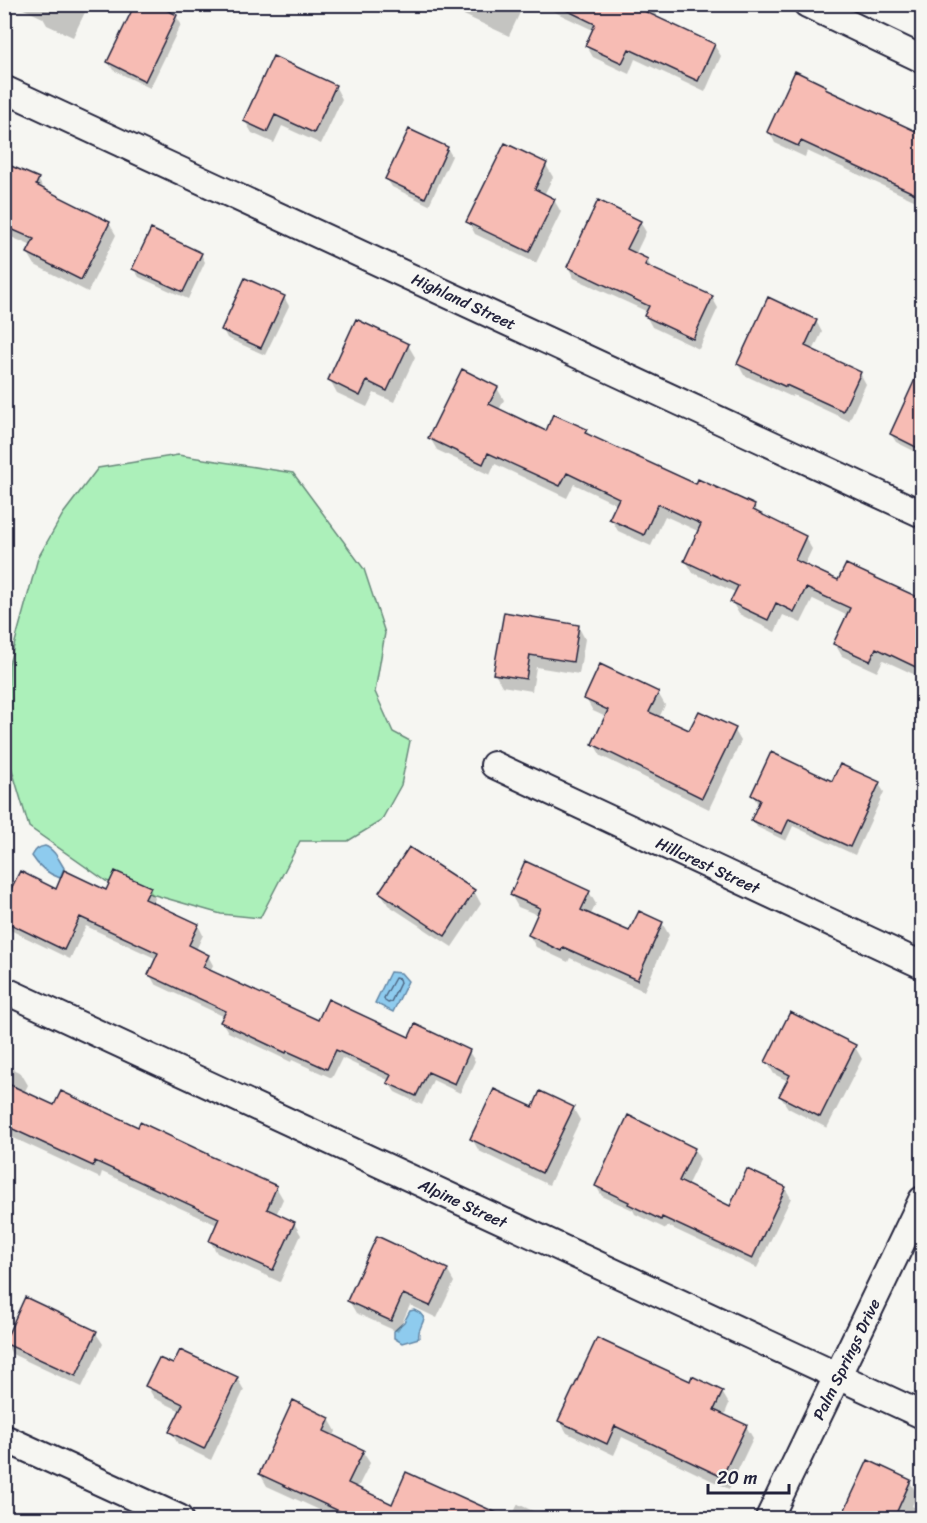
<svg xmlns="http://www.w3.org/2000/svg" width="927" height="1523" font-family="Sriracha,sans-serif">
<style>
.green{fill:#acf0ba;stroke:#67897a;stroke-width:1.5}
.water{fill:#8ecbee;stroke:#6387a6;stroke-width:1.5}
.shadow{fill:#0003}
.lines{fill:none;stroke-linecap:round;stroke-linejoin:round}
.shore{stroke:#4d6683;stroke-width:1.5}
.building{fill:#f7bcb4;stroke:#22223b;stroke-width:1.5}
.minor-casing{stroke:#22223b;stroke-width:30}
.minor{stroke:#f6f6f2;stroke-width:26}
.labels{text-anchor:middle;stroke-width:4.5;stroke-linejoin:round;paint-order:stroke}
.street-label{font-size:16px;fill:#22223b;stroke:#f6f6f2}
</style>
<rect width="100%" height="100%" fill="#f6f6f2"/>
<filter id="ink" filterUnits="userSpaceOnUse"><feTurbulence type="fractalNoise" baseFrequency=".0167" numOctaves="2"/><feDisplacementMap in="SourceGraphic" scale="12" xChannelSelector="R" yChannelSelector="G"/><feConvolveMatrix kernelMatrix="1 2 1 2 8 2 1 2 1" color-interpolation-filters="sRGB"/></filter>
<g filter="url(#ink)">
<path class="green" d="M178 455 293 473 364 569 385 633 375 692 393 732 410 741 401 785 381 821 348 841H300L260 918 221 914 106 881 29 827 7 753 9 664 38 558 63 514 98 468Z"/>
<path class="water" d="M45 846C54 849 59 860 64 868L60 878C49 874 38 866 32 856 35 850 38 847 45 846Z
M390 972 401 973 408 981 393 1012 375 1003Z
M414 1310 420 1313 424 1318C423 1326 417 1329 419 1338L402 1343 394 1338V1331L404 1322 410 1311Z"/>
<path class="shadow" d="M13 4H89L73 37 47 25 43 18Z
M449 4H524L509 36 451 9Z
M538 4H651L656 14 655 17 714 45 721 56 705 92 635 59 629 74 593 57 586 45 593 30Z
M176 16 181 24 150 88 113 70 108 62Z
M335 86 342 99 321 144 282 126 274 143 252 133 245 121Z
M825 87 828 92 919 135 922 140V153L921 156 922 157V214L915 203 916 201 807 151 805 157 775 143 769 131Z
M447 148 452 156 429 205 392 187 387 179Z
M4 164 38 179 45 192 109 223 116 235 88 292 35 265 28 253 32 246 4 234Z
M546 165 553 177 544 195 554 200 561 212 536 263 475 234 468 221Z
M640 222 646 232 635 255 647 260 652 269 712 297 718 308 699 349 652 327 646 316 648 312 574 278 568 267Z
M201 254 205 262 188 299 139 277 134 269Z
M284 297 289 306 265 355 227 338 223 330Z
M816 321 822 332 813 351 860 373 866 384 849 421 793 395 792 397 744 375 738 364Z
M408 345 415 357 394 402 374 393 367 407 337 393 330 380Z
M915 385 922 389V455L896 442 891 434Z
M497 388 504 400 499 410 546 433 586 430 590 436 696 486 754 506 759 515 805 537 812 549 804 566 839 582 846 566 922 601V678L883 660 877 672 842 656 835 644 848 616 813 599 801 623 783 615 775 632 739 614 732 602 737 593 693 573 686 561 700 532 665 516 651 546 618 531 611 519 618 505 574 484 567 498 495 464 490 475 437 450 430 438Z
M578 626 585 639 579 674 536 667 532 691 502 686 495 674Z
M658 693 665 705 659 718 690 732 734 729 741 741 709 809 601 756 594 744 606 717 593 711 586 699Z
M841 766 879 784 884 792 855 855 793 826 786 841 757 827 753 819 760 804 757 803 753 795 833 783Z
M150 889 155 898 153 904 198 925 203 935 196 950 208 956 213 965 210 972 319 1022 409 1039 415 1026 469 1052 475 1061 460 1093 433 1080 422 1105 395 1092 389 1083 390 1081 342 1058 332 1078 292 1060 291 1062 228 1032 222 1022 225 1017 155 984 150 975 157 959 86 926 70 959 4 927V907L57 891 107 893Z
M474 891 481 904 452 947 388 905 381 892Z
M589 892 596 904 590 916 630 933 662 923 669 935 644 991 570 958 568 962 536 947 529 935 538 915 518 907 511 895Z
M791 1014 855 1047 862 1059 827 1128 788 1108 780 1096 788 1081 774 1074 767 1062Z
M4 1065 21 1073 28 1085 24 1093 55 1107 138 1129 276 1187 283 1199 276 1215 294 1223 301 1235 280 1282 217 1253 210 1241 217 1225 102 1172 100 1178 5 1134 4 1136Z
M573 1108 580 1120 549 1185 479 1151 472 1139 533 1109Z
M694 1149 700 1159 687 1186 731 1208 785 1188 791 1198 757 1268 668 1226 666 1229 635 1214 633 1210 602 1196 596 1186Z
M447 1270 454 1282 437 1318 410 1305 398 1332 356 1313 349 1301Z
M95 1332 103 1344 82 1387 12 1354 5 1342Z
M174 1366 237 1378 244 1390 211 1460 178 1444 171 1432 181 1411 154 1398 147 1386Z
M691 1383 722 1392 729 1404 724 1416 746 1426 753 1438 729 1489 622 1437 614 1455 567 1433 560 1421Z
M329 1419 336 1431 334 1437 362 1451 370 1463 357 1489 392 1506 407 1474 505 1518H337L267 1486 260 1474Z
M869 1462 910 1482 917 1494 912 1506 922 1511V1518H843Z
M518 1504 548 1518H511Z"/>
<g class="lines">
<path class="shore" d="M395 978 399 979 400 983 391 1002 388 1003 385 1001 384 998Z"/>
</g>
<path class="building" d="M135 4H155L177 15 145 81 107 62Z
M554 4H650L646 12 715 44 698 81 629 49 622 63 585 46 595 24Z
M273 56 336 85 314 133 275 115 267 132 243 121Z
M795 71 826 86 825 89 922 134V197L801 141 798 146 767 132Z
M409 129 448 147 425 198 385 179Z
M505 143 547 163 535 189 555 199 529 252 466 222Z
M4 163 39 178 36 185 110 222 81 280 27 253 34 239 4 226Z
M598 200 641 221 627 249 648 259 645 265 713 296 693 339 644 316 649 306 567 267Z
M151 229 202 253 183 292 132 269Z
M245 278 285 296 261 348 221 330Z
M768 297 817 320 805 346 861 372 843 411 786 385V387L737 364Z
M356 319 409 344 387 391 367 381 360 396 328 380Z
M922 364V450L890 434Z
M462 369 498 387 489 404 546 431 553 414 587 429 585 433 696 484 698 479 755 505 753 510 806 536 795 560 838 580 846 564 922 599V670L876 648 870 661 833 644 850 608 806 588 794 612 776 603 768 620 730 602 738 586 684 561 701 524 658 504 644 535 609 519 619 498 567 473 560 486 488 453 483 464 428 438Z
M504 612 579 625 573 662 530 655 526 679 493 674Z
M600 664 659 692 649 712 689 730 699 711 736 728 702 798 592 744 608 710 584 699Z
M771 752 832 781 840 764 880 782 850 847 789 819 782 834 751 820 760 800 751 795Z
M409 847 475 890 445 936 379 892Z
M525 861 590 891 581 910 629 931 639 911 663 922 637 980 563 947 561 951 528 935 540 908 510 895Z
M64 870 106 890 115 871 151 887 145 899 199 924 189 945 209 955 203 967 318 1020 328 999 409 1037 415 1024 470 1050 455 1084 428 1072 416 1096 387 1083 391 1075 336 1050 327 1069 287 1051 286 1053 220 1022 226 1011 148 975 158 953 80 917 64 950 4 921V903L20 871 56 889Z
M790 1012 856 1045 820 1117 779 1096 790 1075 765 1062Z
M4 1082 54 1105 61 1091 138 1127 140 1122 208 1154V1155L277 1186 267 1209 295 1222 273 1270 209 1241 219 1218 95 1161 93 1166 4 1125Z
M494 1089 533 1107 540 1091 574 1107 542 1173 470 1139Z
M628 1115 695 1148 679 1181 730 1206 747 1169 786 1187 752 1259 662 1217 661 1220 628 1204 629 1202 595 1186Z
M377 1236 448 1269 430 1306 403 1294 391 1321 347 1301Z
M25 1297 97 1331 76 1376 4 1343Z
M597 1338 690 1381 692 1376 723 1391 714 1410 747 1425 722 1477 615 1426 607 1444 558 1421Z
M180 1350 238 1377 204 1449 169 1432 183 1404 145 1386 159 1358 173 1364Z
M293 1400 330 1418 324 1431 364 1450 348 1483 392 1504 406 1472 508 1518H354L259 1474Z
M868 1460 911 1480 894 1518H841Z"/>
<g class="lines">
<defs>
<path id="minor" d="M807 4 922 59
M4 89 922 514
M494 765 922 965
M4 990 922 1415
M4 1438 179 1518
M769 1518 922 1200"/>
</defs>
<use href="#minor" class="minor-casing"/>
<use href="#minor" class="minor"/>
</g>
</g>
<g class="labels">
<g class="street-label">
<text transform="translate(464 301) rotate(25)" y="6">Highland Street</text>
<text transform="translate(708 865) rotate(25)" y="6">Hillcrest Street</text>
<text transform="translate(463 1203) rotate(25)" y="6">Alpine Street</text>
<text transform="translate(846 1359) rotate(-64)" y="6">Palm Springs Drive</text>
</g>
</g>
<rect width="927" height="1523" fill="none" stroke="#f6f6f2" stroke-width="24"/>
<rect x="12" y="12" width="903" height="1499" fill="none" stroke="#22223b" stroke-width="2" filter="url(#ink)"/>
<path d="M708 1484v9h81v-9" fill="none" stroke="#22223b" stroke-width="3"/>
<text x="717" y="1484" font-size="18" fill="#22223b" stroke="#f6f6f2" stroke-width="4.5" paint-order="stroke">20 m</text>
</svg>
